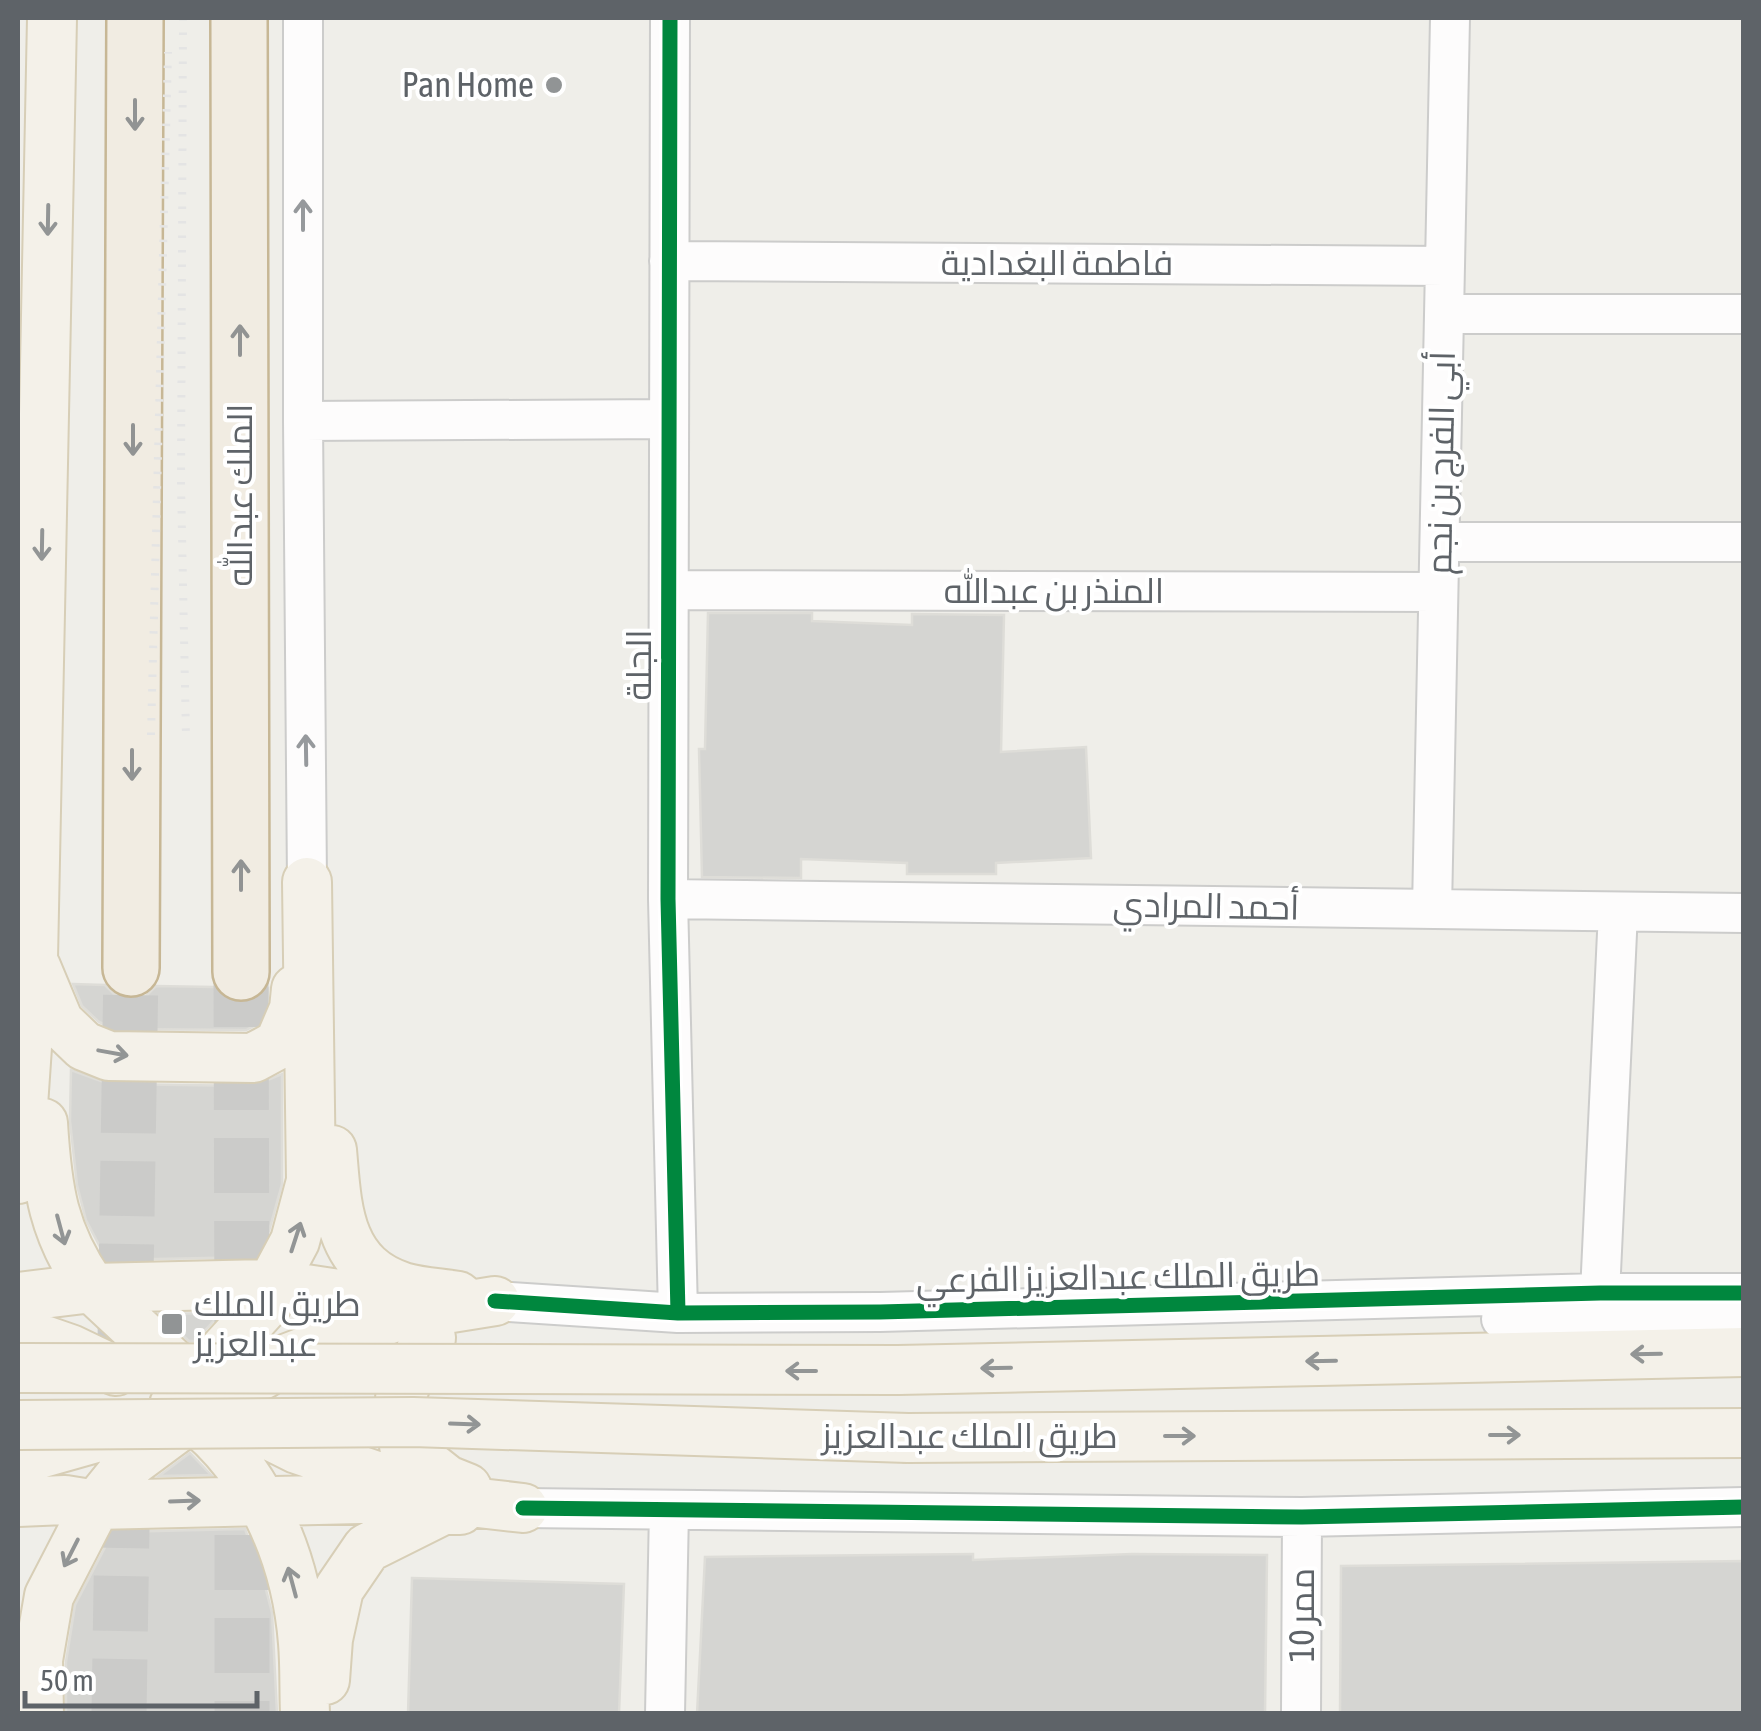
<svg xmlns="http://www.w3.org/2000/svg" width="1761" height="1731" font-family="'Asap Condensed',Cairo,sans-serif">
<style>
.building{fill:#d5d5d2;stroke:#deddd8;stroke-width:2.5}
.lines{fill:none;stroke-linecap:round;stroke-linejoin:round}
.highway-tunnel{stroke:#cbcbc9;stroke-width:55;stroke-dasharray:55 28;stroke-linecap:butt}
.minor-casing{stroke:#cccccb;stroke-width:42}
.major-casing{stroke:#d7ceb6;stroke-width:52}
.highway-casing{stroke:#c7b795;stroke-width:60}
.minor{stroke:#fdfcfc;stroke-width:38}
.major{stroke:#f4f1e9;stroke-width:48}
.highway{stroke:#f1ece2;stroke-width:55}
.rail{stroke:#e4e4e4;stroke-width:8;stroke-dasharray:2.5 12;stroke-linecap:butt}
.major-bridge-casing{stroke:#d7ceb6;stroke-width:52;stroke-linecap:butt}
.major-bridge{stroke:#f4f1e9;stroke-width:48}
.cycleway-casing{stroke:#fff;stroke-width:21}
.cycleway{stroke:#00873e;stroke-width:15}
.oneway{stroke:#919393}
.oneway2{stroke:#96999c}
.oneway3{stroke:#929595}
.poi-dot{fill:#919495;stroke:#fff;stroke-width:4}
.labels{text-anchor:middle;stroke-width:8;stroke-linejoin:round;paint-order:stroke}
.poi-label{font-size:35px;fill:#5e6368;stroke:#fff;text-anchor:end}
.street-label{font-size:35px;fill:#5e6368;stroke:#fff}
</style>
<rect width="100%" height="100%" fill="#efeee9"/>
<path class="building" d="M708 613H812V621L912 625V614L1004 615 1001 752 1086 747 1091 858 996 863V874H907V863L801 859V878L702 877 699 749H705Z
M73 984 105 985 114 994 130 999 146 996 156 986 214 987 225 998 240 1003 256 999 268 989 267 1002 258 1024 246 1030 114 1029 99 1022 82 1006Z
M71 1070 109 1084 253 1086 282 1074V1184L269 1231 255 1257 107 1260 86 1220 77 1185 70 1121Z
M221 1313 195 1341H189L160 1314Z
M190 1453 211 1475 159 1476Z
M245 1529 264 1582 272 1613 277 1714H66V1662L75 1605 113 1532Z
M973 1554V1560L1132 1554 1267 1555 1265 1714H697L705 1557Z
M1744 1561V1714H1340L1341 1566Z
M412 1578 624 1584 619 1714H408Z"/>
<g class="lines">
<path class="highway-tunnel" d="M241 972 242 1336
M242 1452V1714
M119 1714 131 968"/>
<defs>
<path id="minor" d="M303 18V421L307 882
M670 18 668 899 678 1313
M669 261 1445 266
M1444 314H1744
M303 421 669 419
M1440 542H1744
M669 590 1438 592
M668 899 1744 913
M1432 909 1450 18
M1600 1293 1618 912
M495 1301 678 1313 880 1312 1600 1293H1744
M1501 1319 1744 1320
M523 1508 1302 1517 1744 1507
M665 1714 669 1510
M1301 1714 1302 1517"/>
<path id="major" d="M36 967 59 1022 84 1046 109 1056 253 1058 279 1044 294 1009 296 989
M43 1123C47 1189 53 1233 92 1288L195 1384 265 1433 297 1449 444 1499 523 1508
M332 1150C337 1206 337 1266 403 1287 420 1292 440 1293 458 1296
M18 1179 33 959 52 18
M18 1297 92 1288 272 1284 372 1299 417 1297
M18 1331 70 1349 116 1371
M431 1338 425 1341 400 1398 404 1446 447 1480 467 1488
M898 1370 1744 1352
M262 1375 288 1358 395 1317 495 1301
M185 1393 268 1302 272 1284 295 1241 311 1181 307 882
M174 1405C253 1455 296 1552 303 1643 305 1666 304 1690 305 1714
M908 1438 1744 1433
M18 1460 124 1430
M18 1502 65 1500 96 1505 403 1498
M325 1680 328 1639 339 1589 367 1548 443 1510H460
M39 1714 38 1660 49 1596 96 1505 130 1463 180 1426"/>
<path id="highway" d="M239 18 241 972
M131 968 135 18"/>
</defs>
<use href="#minor" class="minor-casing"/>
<use href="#major" class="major-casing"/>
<use href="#highway" class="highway-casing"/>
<use href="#minor" class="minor"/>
<use href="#major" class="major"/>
<use href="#highway" class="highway"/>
<path class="rail" d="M183 18 181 483 186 737
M151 735 168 52"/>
<defs>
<path id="major-bridge" d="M18 1368 898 1370
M18 1425 413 1422 908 1438"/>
</defs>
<use href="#major-bridge" class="major-bridge-casing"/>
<use href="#major-bridge" class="major-bridge"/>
<defs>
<path id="cycleway" d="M670 18 668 899 678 1313
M495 1301 678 1313 880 1312 1600 1293H1744
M523 1508 1302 1517 1744 1507"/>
</defs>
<use href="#cycleway" class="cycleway-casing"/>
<use href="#cycleway" class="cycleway"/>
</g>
<defs><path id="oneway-shaft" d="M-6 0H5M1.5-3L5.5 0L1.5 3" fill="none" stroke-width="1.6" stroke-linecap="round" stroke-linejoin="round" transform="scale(2.5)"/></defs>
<g class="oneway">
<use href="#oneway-shaft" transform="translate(135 115) rotate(90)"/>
<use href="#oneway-shaft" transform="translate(240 340) rotate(-90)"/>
<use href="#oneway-shaft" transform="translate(133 440) rotate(90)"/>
<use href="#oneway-shaft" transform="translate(132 765) rotate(90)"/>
<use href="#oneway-shaft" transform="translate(241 875) rotate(-90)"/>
</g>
<g class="oneway2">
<use href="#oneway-shaft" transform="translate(303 215) rotate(-90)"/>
<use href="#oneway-shaft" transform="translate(306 750) rotate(-91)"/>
</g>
<g class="oneway3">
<use href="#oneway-shaft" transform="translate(48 220) rotate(91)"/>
<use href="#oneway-shaft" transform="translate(42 545) rotate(91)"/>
<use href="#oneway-shaft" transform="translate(113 1053) rotate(10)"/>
<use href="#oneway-shaft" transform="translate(61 1230) rotate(75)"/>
<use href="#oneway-shaft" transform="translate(296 1237) rotate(-72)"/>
<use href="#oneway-shaft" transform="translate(1646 1354) rotate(179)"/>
<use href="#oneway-shaft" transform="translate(1321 1361) rotate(179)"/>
<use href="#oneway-shaft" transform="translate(996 1368) rotate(179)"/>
<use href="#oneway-shaft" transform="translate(801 1371) rotate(180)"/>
<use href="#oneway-shaft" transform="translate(465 1424) rotate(2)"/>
<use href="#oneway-shaft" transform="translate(1505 1435)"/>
<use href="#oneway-shaft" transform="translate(1180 1436)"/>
<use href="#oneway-shaft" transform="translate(185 1501) rotate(-2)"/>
<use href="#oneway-shaft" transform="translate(71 1553) rotate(117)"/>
<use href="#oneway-shaft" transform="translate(292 1582) rotate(-105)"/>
</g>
<g class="poi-dot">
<circle cx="554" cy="85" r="10"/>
<rect x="160" y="1312" width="24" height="24" rx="5"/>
</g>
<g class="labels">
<g class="poi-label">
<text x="534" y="97">Pan Home</text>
<text x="194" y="1316" text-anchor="start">طريق الملك<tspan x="194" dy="40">عبدالعزيز</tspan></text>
</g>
<g class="street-label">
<text x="1057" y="275">فاطمة البغدادية</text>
<text transform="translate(1441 463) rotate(-89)" y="12">أبي الفرج بن نجم</text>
<text transform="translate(240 495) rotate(-90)" y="12">الملك عبدالله</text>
<text x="1054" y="603">المنذر بن عبدالله</text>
<text transform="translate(639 665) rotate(-90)" y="12">الجلة</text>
<text transform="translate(1206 906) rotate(1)" y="12">أحمد المرادي</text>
<text transform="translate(1118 1277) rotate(-1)" y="12">طريق الملك عبدالعزيز الفرعي</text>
<text x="970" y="1448">طريق الملك عبدالعزيز</text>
<text transform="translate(1302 1615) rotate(-90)" y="12">ممر 10</text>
</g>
</g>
<rect width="1761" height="1731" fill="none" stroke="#5e6368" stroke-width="40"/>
<path d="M25 1691v15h232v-15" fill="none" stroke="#5e6368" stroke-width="5"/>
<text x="40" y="1691" font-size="30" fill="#5e6368" stroke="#ffffff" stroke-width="8" paint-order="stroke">50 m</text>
</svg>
